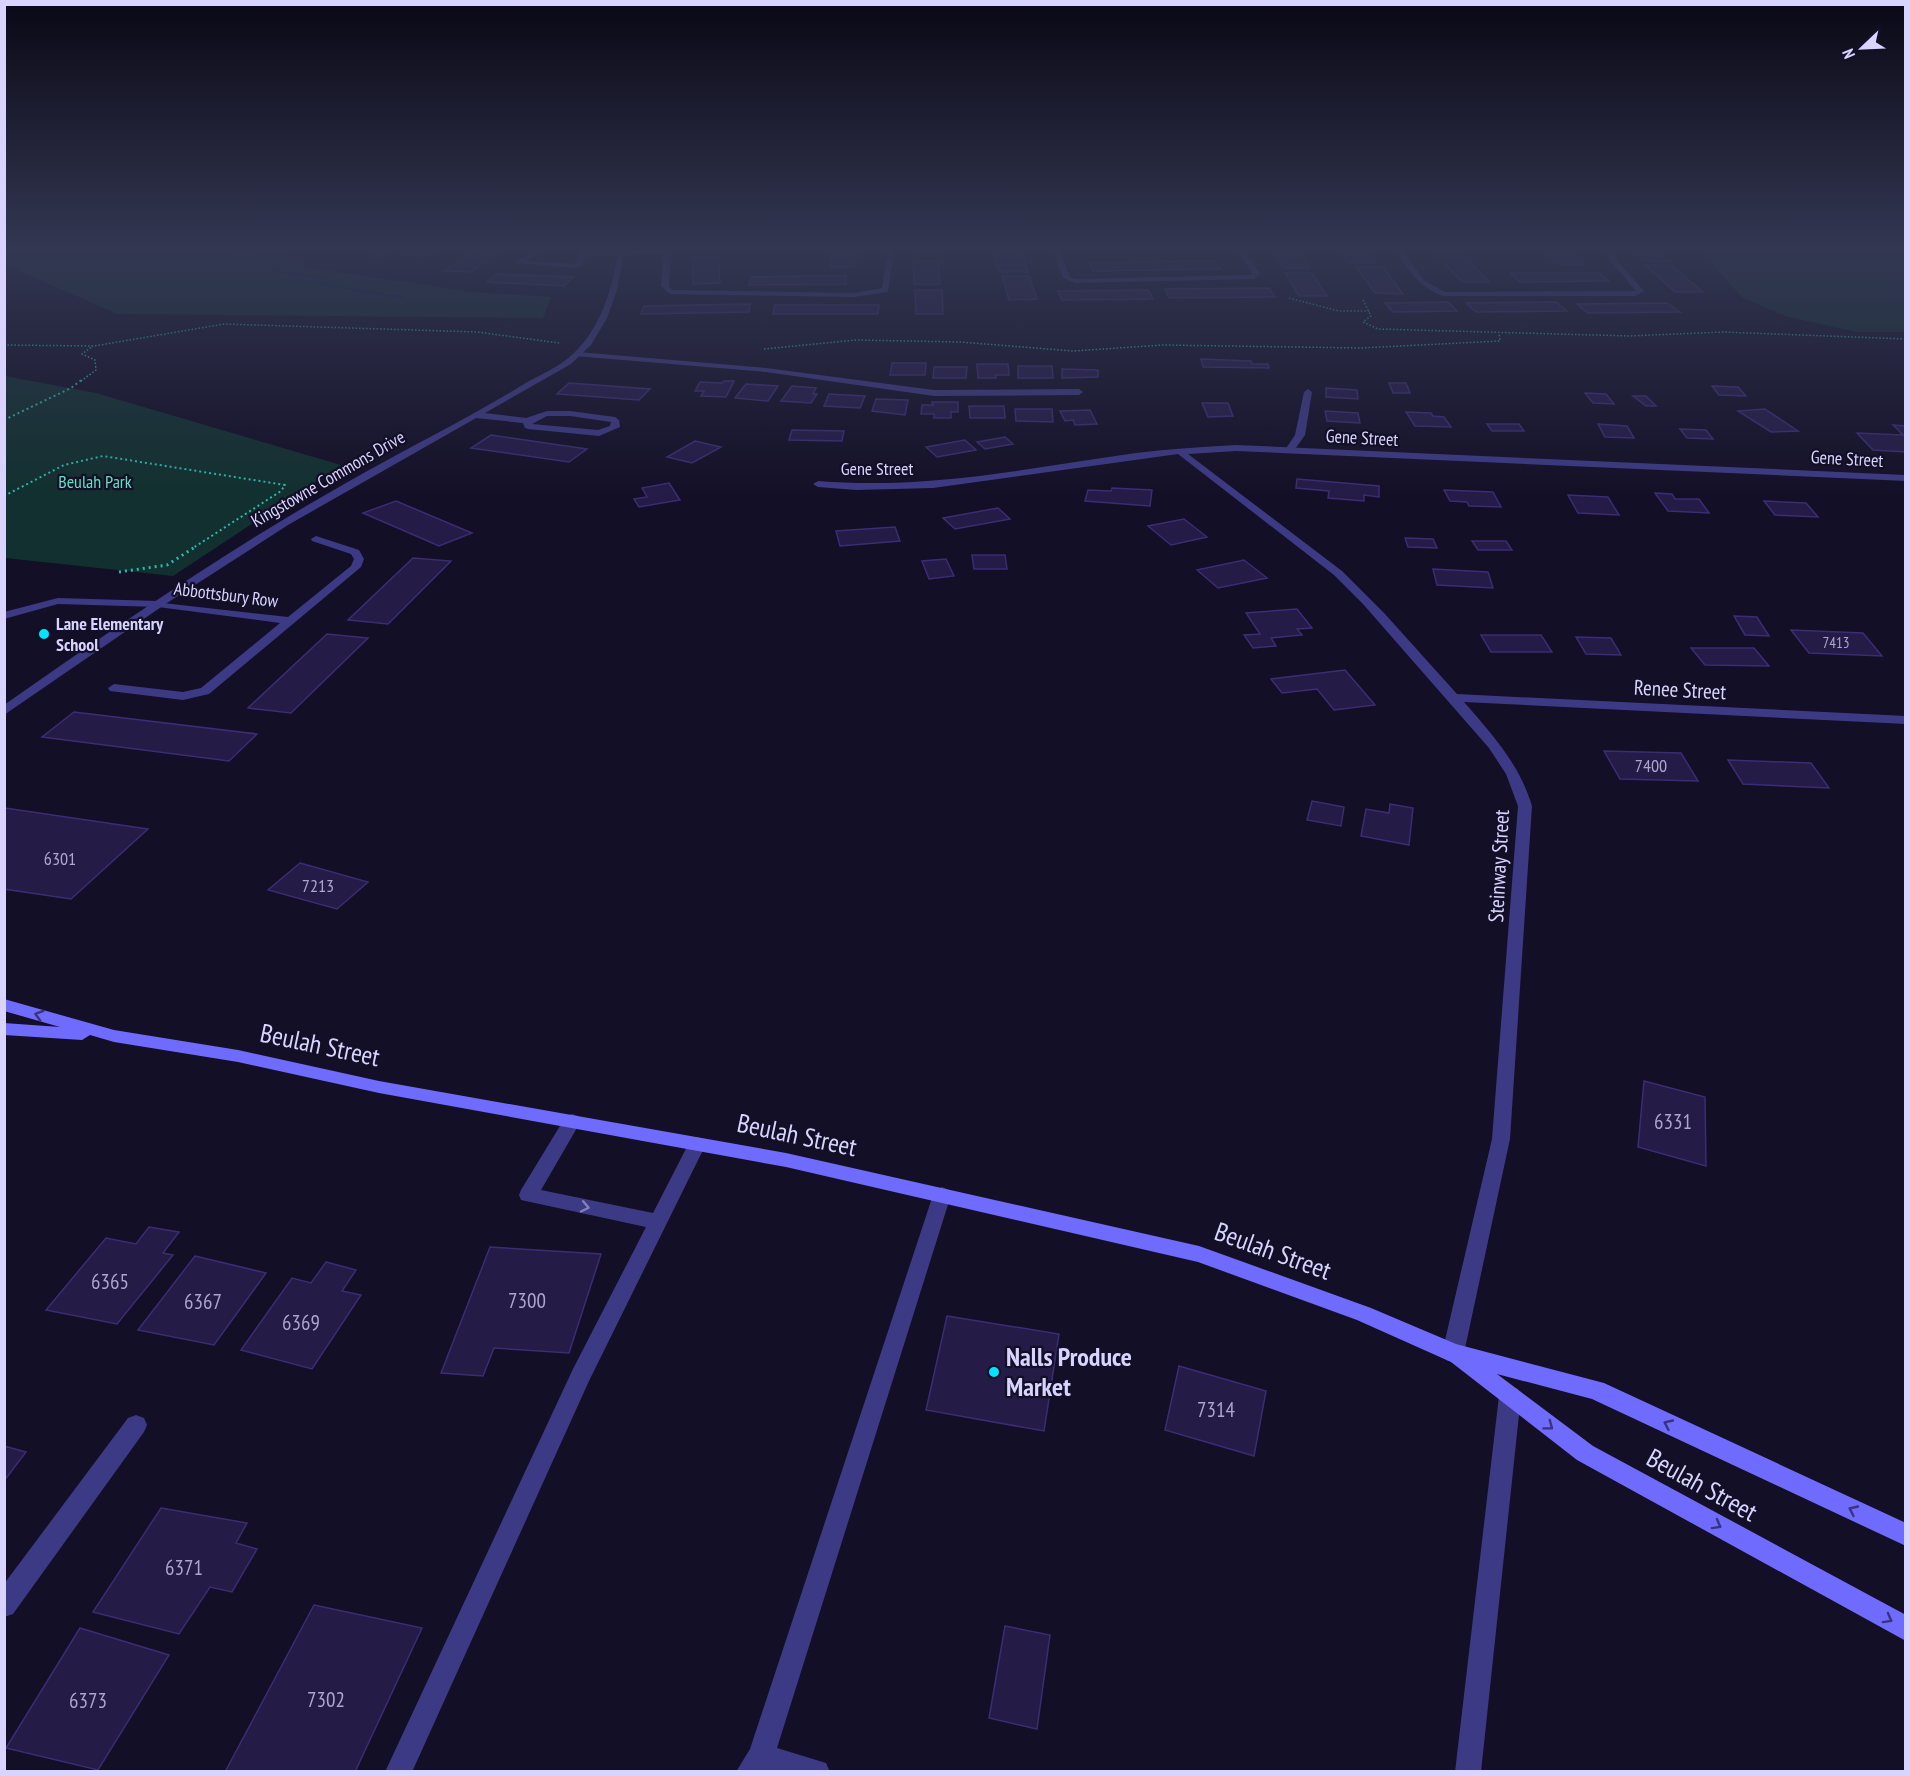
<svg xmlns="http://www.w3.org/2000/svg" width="1910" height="1776" font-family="'PT Sans Narrow',sans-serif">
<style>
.green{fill:#12302f}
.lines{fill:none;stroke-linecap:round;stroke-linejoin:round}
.stream{fill:#0c2248;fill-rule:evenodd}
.building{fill:#241b47;stroke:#3b2d73;stroke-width:1.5}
.path-far2{stroke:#2fb8b0;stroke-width:1.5;stroke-dasharray:1.5 2;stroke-linecap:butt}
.path-far1{stroke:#2fb8b0;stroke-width:2;stroke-dasharray:2 3;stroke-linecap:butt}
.path{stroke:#2fb8b0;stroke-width:3;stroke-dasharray:2 4;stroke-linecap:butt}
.service{fill:#3d3a85;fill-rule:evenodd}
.minor{fill:#3d3a85;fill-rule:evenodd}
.tertiary{fill:#3d3a85;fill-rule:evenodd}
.secondary{fill:#6f6bff;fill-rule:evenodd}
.oneway{stroke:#38347d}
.oneway2{stroke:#837fbc}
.poi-dot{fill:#00e5ff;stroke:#130f26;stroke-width:2}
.labels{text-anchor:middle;stroke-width:4.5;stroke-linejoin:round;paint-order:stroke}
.far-number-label{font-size:15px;fill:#aca6d1}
.far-street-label{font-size:18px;fill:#d9d4ff;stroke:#130f26}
.far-park-label{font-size:18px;fill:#5fe0c0;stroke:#130f26}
.far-poi-label{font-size:18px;font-weight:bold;fill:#d9d4ff;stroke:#130f26;text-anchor:start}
.number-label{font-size:18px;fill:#aca6d1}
.street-label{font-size:21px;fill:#d9d4ff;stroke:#130f26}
.near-number-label{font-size:21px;fill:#aca6d1}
.near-street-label{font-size:26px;fill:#d9d4ff;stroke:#130f26}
.near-poi-label{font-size:26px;font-weight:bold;fill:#d9d4ff;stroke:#130f26;text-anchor:start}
</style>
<rect width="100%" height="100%" fill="#130f26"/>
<path class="green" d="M5 247H282L295 261 310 268 471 292 551 297 543 318 118 314 5 265Z
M1687 247H1905V332H1857L1785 316 1742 297 1710 262Z
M5 376 96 393 341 465 173 576 5 558Z"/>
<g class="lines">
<path class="stream" d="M224 247H228L230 251 256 253 259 258H279L282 262 273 268V270L320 276 322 277 324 283 406 297 403 299 322 286 319 284 318 278 269 272V267L277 262 276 260H257L251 255 226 253Z"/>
</g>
<path class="building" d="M414 247H442L424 257 399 255Z
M479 247H507L471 272 444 271Z
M833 247H858L855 267H830Z
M916 247H940L941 252 916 253Z
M1084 247H1171L1086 250Z
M1270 247H1296L1309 268H1283Z
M1338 247H1365L1376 263H1348Z
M1427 247H1511L1512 248H1428Z
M1541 247H1567L1584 265 1556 264Z
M1628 247H1654L1671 262 1643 261Z
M1020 250 1028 272H999L992 251Z
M718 256 720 283 693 284V257Z
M1437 256H1463L1490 282H1462Z
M913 261H938L940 284H914Z
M1215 261 1220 269 1093 271 1090 263Z
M1645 265H1671L1703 292H1675Z
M1356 267H1383L1403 294 1375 293Z
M1285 273H1312L1327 296H1299Z
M1511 273H1599L1609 281 1520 282Z
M497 274 574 277 564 286 487 282Z
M803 276H846V284L749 285 751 277Z
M1002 276H1029L1037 299 1009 300Z
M1269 288 1275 297 1169 298 1165 289Z
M915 290H942L943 314H916Z
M1148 290 1153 299 1062 300 1058 291Z
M1448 302 1457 311 1393 312 1385 303Z
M1556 302 1567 311 1476 312 1466 303Z
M1667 303 1680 312 1588 313 1577 304Z
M750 304 749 312 641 314 644 306Z
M775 305H879L878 314H773Z
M1201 359 1251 361 1252 364H1268L1269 368 1203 367Z
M892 363H926L925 375H890Z
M977 364H1008L1009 375H996V378H978Z
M1018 366H1052L1053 378H1018Z
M934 367H967L966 378H933Z
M1062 369 1098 370V377L1062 378Z
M724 381H734L726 397 701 396 704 391H695L700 382 722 383Z
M569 383 650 389 639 400 557 394Z
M1389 383H1406L1410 393H1393Z
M746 384 778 386 768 401 735 398Z
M792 386 816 388 813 394H817L811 403 781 401Z
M1712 386 1738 387 1746 396 1719 395Z
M1326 388 1357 390 1358 399 1326 397Z
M1585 393 1606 394 1614 404 1593 403Z
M829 394 865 396 860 408 824 406Z
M1633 396H1646L1656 406H1646Z
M876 399 908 400 905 415 872 411Z
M932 402H958V412H951V418H934V414H921L922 405H933Z
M1202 403H1228L1233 416 1208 417Z
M969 406H1004L1005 418H970Z
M1015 409H1052L1053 422 1016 421Z
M1765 409 1798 431 1771 432 1738 411Z
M1090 410 1097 424 1075 425 1073 420 1065 421 1060 411Z
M1325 411 1358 413 1360 423 1327 421Z
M1406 412 1431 413 1433 416 1444 417 1451 427 1415 426Z
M1487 424H1519L1524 431H1492Z
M1598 424 1627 426 1634 438 1605 437Z
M1893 425 1906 426V452L1873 450 1857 433 1903 435Z
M1680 429 1706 430 1713 439 1687 438Z
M792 430 844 431 842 441 789 440Z
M491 435 587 449 569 462 471 448Z
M1005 437 1013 444 985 449 977 442Z
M965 440 976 450 937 457 926 447Z
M695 441 721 447 692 463 667 457Z
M1297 479 1379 486V497L1364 495V501L1328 498 1329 491 1296 488Z
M669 483 680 500 639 507 634 499 647 497 642 488Z
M1112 488 1152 490 1150 506 1085 501 1088 490 1111 491Z
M1444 490 1493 492 1501 507 1469 506 1467 502 1450 501Z
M1655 493 1672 494 1675 499H1699L1709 513 1668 511Z
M1568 495 1608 497 1619 515 1578 513Z
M396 501 472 533 439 546 363 513Z
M1764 501 1806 503 1818 517 1775 515Z
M998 508 1010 519 955 529 943 518Z
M1184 519 1207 537 1171 545 1148 526Z
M895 527 900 541 840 546 836 531Z
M1405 538 1433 539 1437 548 1408 547Z
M1472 541H1506L1512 550H1478Z
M972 555H1005L1007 569H974Z
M413 558 451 561 388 624 348 620Z
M946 559 954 576 929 579 922 561Z
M1244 560 1267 578 1218 588 1197 570Z
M1433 569 1488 572 1493 588 1437 585Z
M1297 609 1312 628 1297 629 1302 635 1271 638 1276 646 1253 648 1244 635 1260 634 1246 613Z
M1734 616 1757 617 1769 636 1745 635Z
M1791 630 1863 633 1882 656 1809 653Z
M327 634 368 638 291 713 248 708Z
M1481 635H1541L1552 652H1491Z
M1576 637 1611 638 1621 655 1586 654Z
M1691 648H1754L1769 666 1705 665Z
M1345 670 1375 705 1334 710 1317 689 1282 693 1271 679Z
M74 712 257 734 229 761 42 737Z
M1604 751 1681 753 1698 781 1620 779Z
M1728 760 1811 763 1829 788 1743 784Z
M1312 801 1344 807 1341 826 1307 820Z
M1390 804 1413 808 1409 845 1361 836 1366 809 1389 813Z
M5 808 148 829 71 899 4 889Z
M300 863 368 882 337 909 268 890Z
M1644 1081 1705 1097 1706 1166 1638 1147Z
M149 1227 179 1232 163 1253 173 1255 117 1324 46 1310 106 1238 136 1244Z
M490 1247 601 1254 569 1353 494 1348 483 1376 441 1373Z
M195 1256 266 1273 214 1345 138 1330Z
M326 1262 356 1270 342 1291 361 1295 312 1369 241 1350 292 1278 311 1283Z
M947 1316 1059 1334 1044 1431 926 1410Z
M1179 1366 1266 1391 1254 1456 1165 1430Z
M4 1446 26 1452 4 1481Z
M161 1508 247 1523 236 1543 257 1549 232 1592 210 1587 179 1634 93 1612Z
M314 1605 422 1628 355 1772H225Z
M1005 1626 1050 1635 1037 1729 989 1718Z
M80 1628 169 1655 98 1770 6 1748Z"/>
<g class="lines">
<path class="path-far2" d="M1289 298 1339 311H1369
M1363 300 1371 316 1363 322 1378 329 1629 336 1723 332 1906 339
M4 345 94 346 224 324 477 332 559 343
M764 349 856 340 960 342 1073 351 1163 345 1361 348 1500 341 1499 333
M81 381 96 370 95 360 82 354 93 346"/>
<path class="path-far1" d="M4 420 71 388 83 379
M4 496 64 465 103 456 285 485 281 491 193 548"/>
<path class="path" d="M119 572 167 565 195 547"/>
<path class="service" d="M1308 389 1312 392 1305 435 1293 452H1287L1285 450 1295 435 1304 392Z
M58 598 158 601 164 604 158 607 58 604 4 619V612Z
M572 1114 578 1116 581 1121 541 1190 653 1213 691 1139 697 1137 703 1139 706 1144 589 1381 412 1772H385L573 1369 646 1227 521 1200 519 1195 521 1190 566 1116Z
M942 1187 949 1190 951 1195 777 1748 826 1763 830 1772H736L750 1749 933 1195 935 1190Z
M1510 1386 1518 1389 1521 1396 1481 1772H1455L1499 1396 1502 1389Z"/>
<path class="minor" d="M387 247H395L377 258H373V256Z
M540 247H547L526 261 575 264 581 247H587L586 253 664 249 665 247H671L669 286 672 290 854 293 882 288 888 247H894L888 292 854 297 670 294 661 286 664 253 585 257 582 265 576 268 515 263Z
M1052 247H1058L1070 277 1076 279 1251 275 1252 273 1235 247H1241L1260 273 1254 279 1075 283 1063 278Z
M1393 247H1399L1424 280 1445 292 1636 291 1599 247H1605L1644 291 1635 296H1444C1419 289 1407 267 1393 247Z
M578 352 766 368 934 390 1079 389 1083 392 1079 395 934 396 766 372 575 356V352Z
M547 411H570L615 417 619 420 620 427 599 436 528 429 525 428 523 423 476 418 472 415 476 412 526 418ZM547 416H570L611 422 610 426 598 430 532 424Z
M1236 445 1906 475V481L1236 451 1188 454 1342 571 1385 614 1457 694 1906 716V724L1464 702C1492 734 1520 765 1532 806L1510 1139 1464 1353 1460 1360 1453 1362 1446 1360 1442 1353 1492 1139 1518 806 1506 774 1489 748 1363 604 1334 575 1178 454 933 488 856 490 818 487 813 484 818 481C930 490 1027 468 1136 453 1169 449 1202 447 1236 445Z
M316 536 359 550 364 559 361 567 209 694 183 700 110 691 108 688 114 684 183 692 201 688 280 623 158 607 152 604 154 602 288 617 351 566 354 559 351 554 312 541 311 539Z
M136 1415 144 1418 147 1425 144 1432 13 1614 4 1617V1584L128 1418Z"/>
<path class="tertiary" d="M619 247H625L617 290 607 318 591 345 571 364 288 525 167 603 4 715V705C116 627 227 550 346 483 405 449 466 420 524 384 541 374 560 367 574 353 603 325 613 285 619 247Z"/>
<path class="secondary" d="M4 999 114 1030 238 1050 379 1081 786 1153 1199 1246 1371 1308 1456 1344 1604 1383 1906 1523V1546L1592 1399 1497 1374 1593 1446 1906 1615V1641L1577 1460 1451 1362 1357 1320 1198 1262 786 1167 379 1093 238 1062 114 1042 90 1035 82 1040 4 1035V1023L60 1027 4 1011Z"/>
</g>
<defs><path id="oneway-chevron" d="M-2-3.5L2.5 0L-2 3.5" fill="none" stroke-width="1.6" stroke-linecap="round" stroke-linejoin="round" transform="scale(1.5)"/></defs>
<g class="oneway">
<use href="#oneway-chevron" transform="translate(39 1015) rotate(-164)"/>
<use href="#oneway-chevron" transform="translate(1668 1424) rotate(-155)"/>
<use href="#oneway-chevron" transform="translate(1549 1426) rotate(37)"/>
<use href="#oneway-chevron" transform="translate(1853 1510) rotate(-155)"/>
<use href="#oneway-chevron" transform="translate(1717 1525) rotate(29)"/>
<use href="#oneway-chevron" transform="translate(1888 1619) rotate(29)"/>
</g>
<use class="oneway2" href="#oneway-chevron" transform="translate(585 1207) rotate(12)"/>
<linearGradient id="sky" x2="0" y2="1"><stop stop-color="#0a0815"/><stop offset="0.5" stop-color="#333752"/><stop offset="1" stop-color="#333752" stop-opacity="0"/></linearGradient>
<rect width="1910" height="496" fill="url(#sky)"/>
<g class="poi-dot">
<circle cx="44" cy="634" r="6"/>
<circle cx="994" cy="1372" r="6"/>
</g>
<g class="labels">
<g class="far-number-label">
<text x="1836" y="648">7413</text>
</g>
<g class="far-street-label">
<text transform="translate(1362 438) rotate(3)" y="6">Gene Street</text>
<text transform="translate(1847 459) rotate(3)" y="6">Gene Street</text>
<text x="877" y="475">Gene Street</text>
<text transform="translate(328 479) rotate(-30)" y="6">Kingstowne Commons Drive</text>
<text transform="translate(226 595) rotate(7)" y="6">Abbottsbury Row</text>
</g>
<g class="far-park-label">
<text x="95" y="488">Beulah Park</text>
</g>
<g class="far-poi-label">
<text x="56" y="630">Lane Elementary<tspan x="56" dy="21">School</tspan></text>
</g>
<g class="number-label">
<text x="1651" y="772">7400</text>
<text x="60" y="865">6301</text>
<text x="318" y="892">7213</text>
</g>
<g class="street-label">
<text transform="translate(1680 690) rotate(3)" y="7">Renee Street</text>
<text transform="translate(1499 866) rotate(-87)" y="7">Steinway Street</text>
</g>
<g class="near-number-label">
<text x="1673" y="1129">6331</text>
<text x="110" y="1289">6365</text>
<text x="527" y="1308">7300</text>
<text x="203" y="1309">6367</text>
<text x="301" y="1330">6369</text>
<text x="1216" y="1417">7314</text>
<text x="184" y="1575">6371</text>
<text x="326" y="1707">7302</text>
<text x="88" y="1708">6373</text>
</g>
<g class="near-street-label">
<text transform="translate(320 1045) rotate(12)" y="9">Beulah Street</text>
<text transform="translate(797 1135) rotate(12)" y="9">Beulah Street</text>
<text transform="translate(1273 1251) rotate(20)" y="9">Beulah Street</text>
<text transform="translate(1702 1485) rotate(29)" y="9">Beulah Street</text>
</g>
<g class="near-poi-label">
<text x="1006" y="1366">Nalls Produce<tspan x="1006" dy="30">Market</tspan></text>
</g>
</g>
<rect width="1910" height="1776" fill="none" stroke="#d9d4ff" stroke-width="12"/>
<g transform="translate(1862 48) rotate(247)" stroke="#130f26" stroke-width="4.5" paint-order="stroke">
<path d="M0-4.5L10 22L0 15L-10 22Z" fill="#d9d4ff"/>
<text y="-9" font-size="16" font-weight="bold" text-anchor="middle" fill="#d9d4ff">N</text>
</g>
</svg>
